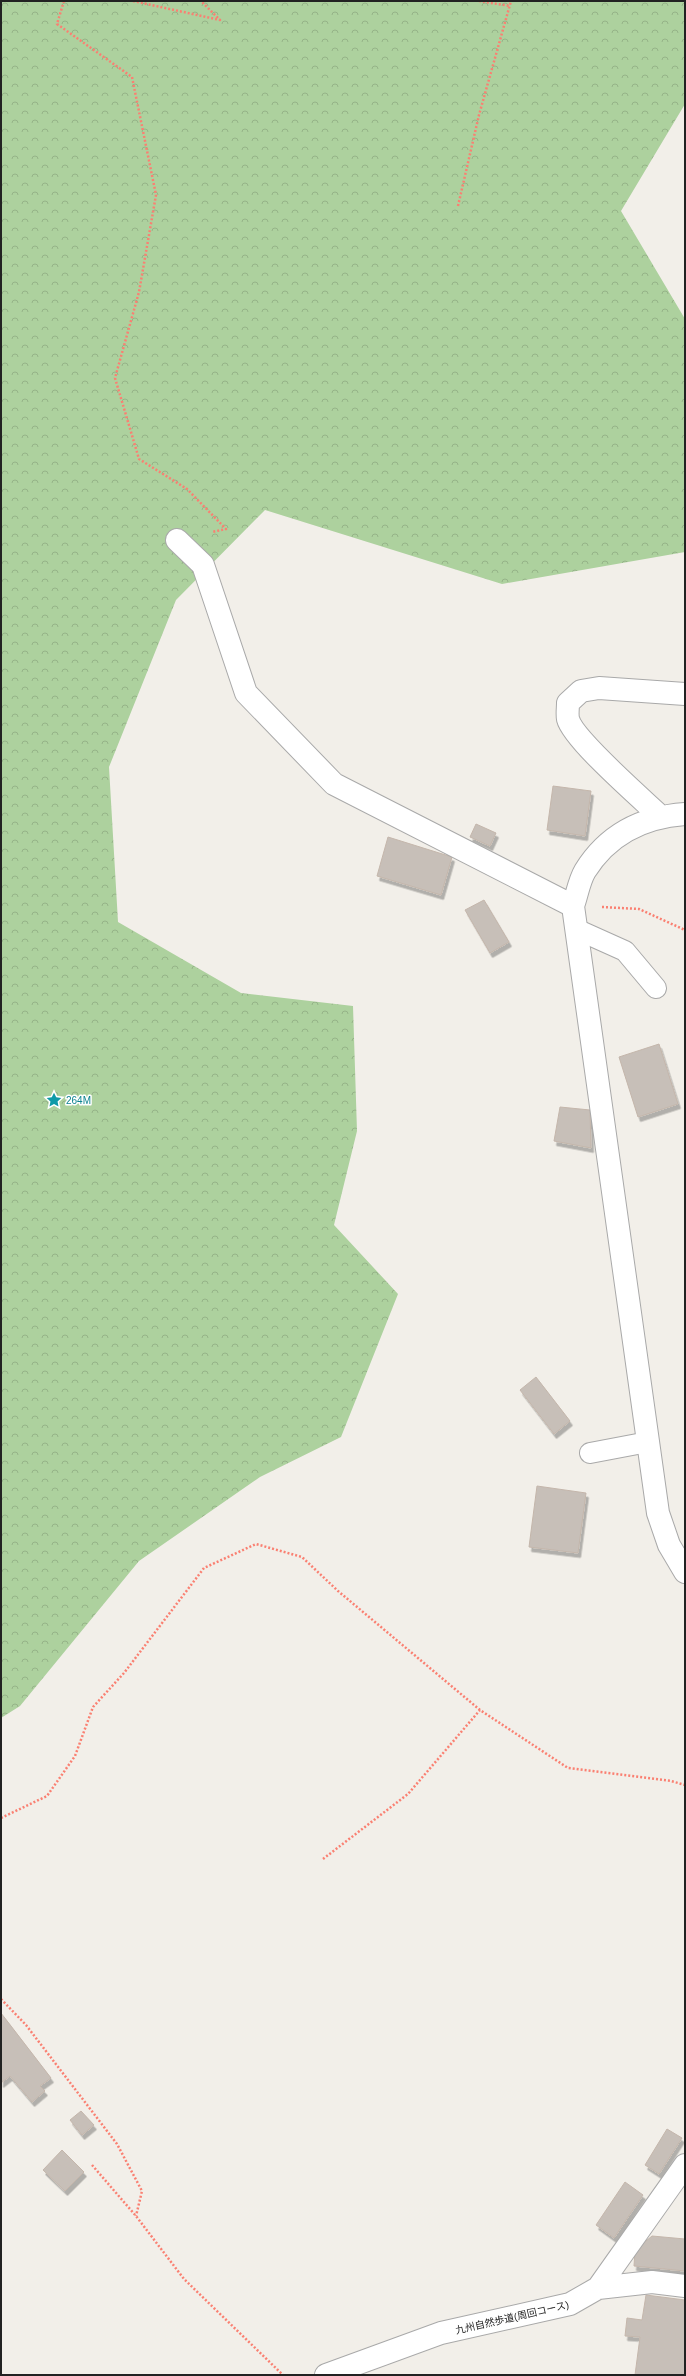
<svg xmlns="http://www.w3.org/2000/svg" width="686" height="2376" font-family="Arial,'Noto Sans JP',sans-serif">
<style>
.forest{fill:url(#forest-crowns)}
.building{fill:#c7bfb8;stroke:#c4b6ab;filter:url(#shadow)}
.lines{fill:none;stroke-linecap:round;stroke-linejoin:round}
.lane-casing{stroke:#a9a9a9;stroke-width:22}
.street-casing{stroke:#a9a9a9;stroke-width:24}
.path{stroke:#fa8072;stroke-width:2.5;stroke-dasharray:2 2;stroke-linecap:butt}
.lane{stroke:#fff;stroke-width:20}
.street{stroke:#fff;stroke-width:22}
.labels{text-anchor:middle;stroke-width:3;stroke-linejoin:round;paint-order:stroke}
.culture-label{font-size:10px;fill:#0d838f;stroke:#fff;text-anchor:start}
.street-label{font-size:10px;fill:#222;stroke:#fff}
</style>
<defs>
<pattern id="forest-crowns" width="20" height="18" patternUnits="userSpaceOnUse"><rect width="20" height="18" fill="#add19e"/><path d="M2 6a3 3 0 1 1 6 0M12 15a3 3 0 1 1 6 0" fill="none" stroke="#95b388"/></pattern>
<filter id="shadow"><feDropShadow dx="2.5" dy="4.5" stdDeviation="0" flood-color="#0004"/></filter>
</defs>
<rect width="100%" height="100%" fill="#f2efe9"/>
<path class="forest" d="M1 1H685V104L621 211 685 319V552L502 584 265 510 176 600 109 767 118 922 241 993 353 1006 357 1131 334 1225 398 1294 341 1437 260 1477 139 1561 20 1706 1 1718Z"/>
<path class="building" d="M553 786 591 791 585 836 547 830Z
M476 824 496 833 490 846 470 837Z
M388 837 452 857 441 895 377 876Z
M484 900 509 942 490 953 465 910Z
M659 1044 678 1104 638 1117 619 1057Z
M560 1107 590 1110 591 1148 554 1141Z
M536 1377 570 1421 554 1434 520 1390Z
M537 1486 586 1493 578 1553 529 1547Z
M1 2013 51 2078 40 2086 45 2091 32 2102 10 2076 1 2083Z
M81 2111 94 2125 82 2135 70 2120Z
M667 2129 682 2138 659 2174 645 2165Z
M62 2150 84 2172 65 2191 43 2170Z
M625 2182 643 2195 614 2238 596 2225Z
M652 2236 685 2239V2271L634 2266 635 2250Z
M646 2295 685 2300V2375H635L640 2337 625 2336 627 2318 642 2320Z"/>
<g class="lines">
<defs>
<path id="lane" d="M576 929 625 951 656 988
M590 1453 648 1442"/>
<path id="street" d="M177 540 203 565 246 693 334 784 573 906
M685 814C643 817 608 834 585 871 579 881 577 895 573 906L658 1513 669 1545 685 1572
M660 816C642 799 573 739 568 719 567 714 568 708 568 703L581 691 599 688 685 694
M598 2288 652 2282 685 2286
M326 2375 441 2333 570 2304 598 2288 685 2165"/>
</defs>
<use href="#lane" class="lane-casing"/>
<use href="#street" class="street-casing"/>
<path class="path" d="M64 1 57 24 132 77 156 195 139 292 115 378 139 459 187 489 226 529 212 532
M133 1 220 20 201 1
M479 1 510 6
M458 206 479 115 511 1
M602 907 639 909 685 930
M1 1818 47 1796 75 1756 93 1707 124 1673 204 1568 256 1544 302 1557 338 1591 480 1710 568 1768 671 1781 685 1785
M323 1859 408 1794 480 1710
M1 1999 26 2025 117 2144 142 2191 136 2216
M92 2165 136 2216 184 2279 283 2375"/>
<use href="#lane" class="lane"/>
<use href="#street" class="street"/>
</g>
<defs>
<symbol id="sight-bare" viewBox="-9 -9 18 18"><path d="M0-6L1.8-2.2L6-1.7L2.9 1.2L3.7 5.4L0 3.3L-3.7 5.4L-2.9 1.2L-6-1.7L-1.8-2.2Z" fill="#0f9aa8" stroke="#fff" stroke-width="2.5" paint-order="stroke"/></symbol>
</defs>
<g fill-rule="evenodd">
<use href="#sight-bare" x="43" y="1089" width="22" height="22"/>
</g>
<g class="labels">
<g class="culture-label">
<text x="66" y="1104">264M</text>
</g>
<g class="street-label">
<text transform="translate(512 2317) rotate(-13)" y="4">九州自然歩道(周回コース)</text>
</g>
</g>
<rect width="686" height="2376" fill="none" stroke="#222222" stroke-width="4"/>
</svg>
